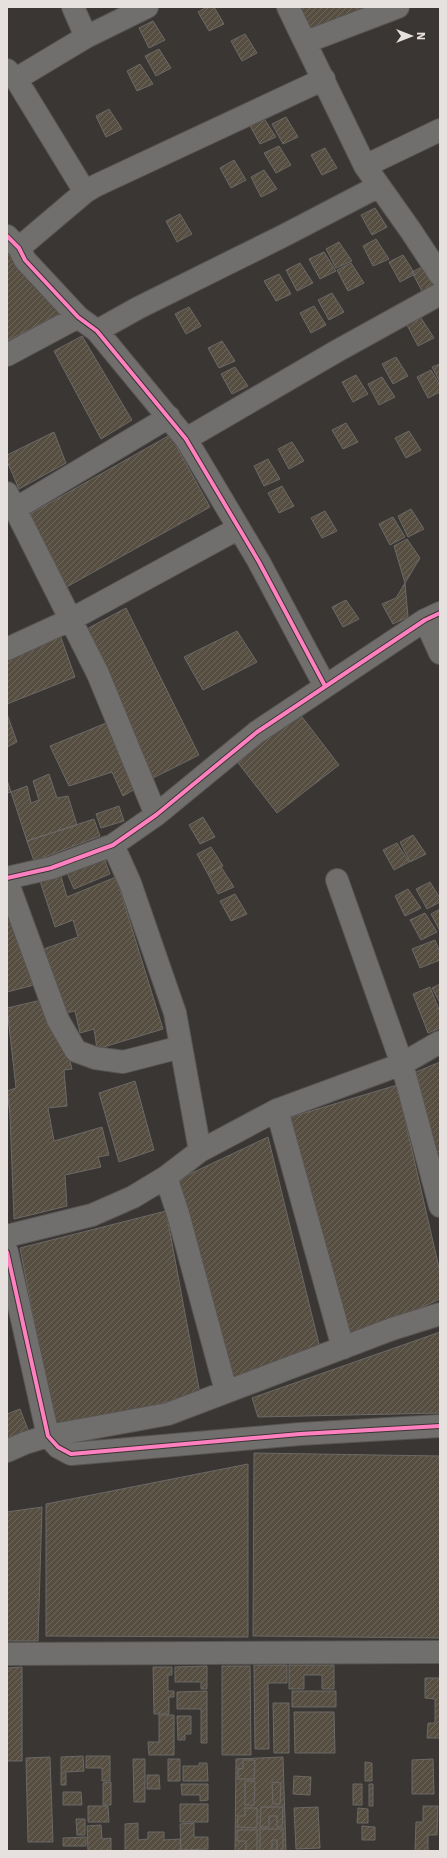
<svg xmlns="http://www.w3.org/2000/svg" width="447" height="1858" font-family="'Work Sans',sans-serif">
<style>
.building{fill:url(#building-hatch);stroke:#6b6966}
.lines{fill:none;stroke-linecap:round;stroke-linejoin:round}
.minor-casing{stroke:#585452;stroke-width:24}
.minor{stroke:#716f6d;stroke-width:22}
.cycleway-casing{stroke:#3c3530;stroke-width:6}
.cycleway{stroke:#ff80c0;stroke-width:4}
</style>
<defs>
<pattern id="building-hatch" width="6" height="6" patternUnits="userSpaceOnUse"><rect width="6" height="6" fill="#574e42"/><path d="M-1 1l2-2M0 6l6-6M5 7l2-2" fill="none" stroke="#6f675d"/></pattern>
</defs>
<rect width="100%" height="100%" fill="#393633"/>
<path class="building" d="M207 7H214L224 24 209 31 198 12Z
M296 7H382L307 36Z
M153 21 165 40 149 48 139 28Z
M245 34 257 53 242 61 231 41Z
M159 49 171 68 156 76 145 56Z
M140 64 153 84 137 91 127 71Z
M109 109 122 129 106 137 96 116Z
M263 117 276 137 260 144 249 124Z
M286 117 298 137 283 144 272 124Z
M279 146 291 165 276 173 264 153Z
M325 148 337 168 322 175 311 155Z
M234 160 246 180 231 188 220 168Z
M264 170 277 189 261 197 251 177Z
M375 208 387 227 372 235 361 215Z
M180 214 192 234 177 242 166 221Z
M376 239 389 259 373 266 363 246Z
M339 242 352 261 336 268 326 249Z
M7 250 65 311 7 341Z
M324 252 336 271 320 279 309 259Z
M403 255 415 274 400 282 389 262Z
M300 263 313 283 297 291 286 270Z
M351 263 364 283 348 291 337 270Z
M426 265 438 285 423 293 412 272Z
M279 274 291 294 276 301 264 281Z
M332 293 344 312 329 320 318 300Z
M314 306 326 325 311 333 300 313Z
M189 307 201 326 186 334 175 314Z
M421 318 434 338 418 346 407 325Z
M82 336 132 420 101 439 54 351Z
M222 341 235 361 219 368 208 348Z
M396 357 408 376 393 384 382 364Z
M440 364V382L432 367Z
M235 367 248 386 232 394 221 374Z
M431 370 440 385V392L428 398 417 377Z
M356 375 368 394 353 402 342 382Z
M382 377 395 397 379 405 368 384Z
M346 423 358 442 343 449 332 430Z
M409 431 421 450 406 458 395 438Z
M54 432 66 463 19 489 7 461V455Z
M170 435 210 507 63 589 23 518Z
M292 442 304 461 289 469 278 449Z
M268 459 280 479 264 486 254 466Z
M282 486 294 506 279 513 268 493Z
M411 509 424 529 408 537 398 516Z
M325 511 337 531 322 538 311 518Z
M393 517 405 537 390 545 379 524Z
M407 539 420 558 405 583 394 546Z
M405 583 408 617 393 624 382 604 396 598Z
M346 600 359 619 343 627 332 607Z
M126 608 199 755 151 779 85 630Z
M237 631 257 662 203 690 184 657Z
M59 632 75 677 7 704V655Z
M299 713 339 765 277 813 232 755Z
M7 714 17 742 7 747Z
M111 721 140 786 123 796 112 772 69 786 50 746Z
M49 774 57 798 68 796 77 825 27 841 11 792 27 786 31 803 39 800 33 781Z
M7 780 11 792 7 793Z
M119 806 124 821 101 828 96 814Z
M203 817 215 837 200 844 189 825Z
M94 819 100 836 34 861 27 841Z
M413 835 426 854 410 862 400 842Z
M397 843 409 862 394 870 383 850Z
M211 847 223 866 208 874 197 854Z
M104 858 110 874 74 889 67 873Z
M221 867 234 887 218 894 208 874Z
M60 873 67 897 116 877 163 1029 97 1049 94 1029 80 1033 75 1011 65 1013 57 984 52 986 41 950 78 937 73 920 55 927 40 881Z
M430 882 440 898V902L427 909 416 889Z
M408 889 421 908 405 916 395 896Z
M235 894 247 914 231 921 220 901Z
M440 909V931L431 914Z
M425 913 437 932 421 940 410 920Z
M7 917H13L38 984 7 992Z
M435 940 440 952V960L420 968 412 949Z
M440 984V1003L432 988Z
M430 987 440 1012V1028L428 1033 413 994Z
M46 999 64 1038 72 1069 64 1070 67 1106 48 1108 54 1141 102 1127 109 1155 98 1157 101 1167 65 1175 67 1206 14 1219 10 1114 7 1091 16 1088 7 1008Z
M440 1062V1164L416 1072Z
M135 1081 154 1150 119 1162 99 1093Z
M397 1085 440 1272V1299L346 1341 288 1118Z
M268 1137 320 1348 230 1384 177 1180Z
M166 1211 200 1394 55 1429 20 1248Z
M440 1332V1413L258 1417 252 1398Z
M20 1409 30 1435 7 1447V1414Z
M254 1453 440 1456V1638L253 1636Z
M248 1464V1637L46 1636V1504Z
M42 1507 38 1641H7V1512Z
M254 1665H287V1683H268L269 1749H255Z
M289 1665H334V1689H322V1675H304V1689H289Z
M207 1666V1689H201V1682H175V1667Z
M222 1666H250L251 1755H222Z
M22 1667V1761H7V1668Z
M153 1667H172V1675H168V1691H174V1697H169V1714H154Z
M425 1678H440V1738H427L428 1723H435V1699L425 1698Z
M207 1691V1743H201V1709H177V1692Z
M292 1691H336V1707H292Z
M273 1703H289V1753H274Z
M294 1712H334L335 1753H295Z
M159 1715H174V1755H149L148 1742H159Z
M177 1716H191V1734H185V1740H178Z
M83 1756 84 1771 66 1772V1785H61V1757Z
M86 1756H110V1781H102V1768H86Z
M50 1757 53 1842H28L26 1758Z
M283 1757 286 1851H235L236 1759Z
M133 1759H145V1802H134Z
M168 1759H180V1781H168Z
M433 1759 434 1794H412V1760Z
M243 1760H255L254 1779H238V1768L243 1769Z
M365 1762 372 1763V1781H365Z
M199 1763H207L208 1781H183V1766H199Z
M147 1775H159L160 1789H147Z
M294 1776 311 1777 310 1795 293 1794Z
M245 1781H255L254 1805H245Z
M111 1782V1805H103V1783Z
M272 1782 281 1783 280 1804H273Z
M181 1784H208V1800L200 1801V1795H182Z
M353 1784H362V1805H353Z
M369 1784H373V1806H369Z
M63 1792H81L82 1805H63Z
M180 1804H208V1822H180Z
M88 1806H108L109 1822H88Z
M423 1806H438L437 1835H428V1851H415L416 1822H423Z
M261 1807H283L282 1827H277V1816H269V1827H260Z
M318 1807 320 1848 296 1849 294 1808Z
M245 1808H257V1828L237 1827 238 1816H245Z
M358 1808 368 1809V1823H357Z
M76 1819H85V1835H77Z
M138 1823V1840L148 1839V1832H164V1840L180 1839 181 1851H125V1824Z
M194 1823V1837H208V1849L181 1850 180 1824Z
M101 1825 102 1839 111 1838V1850L88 1851 87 1826Z
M362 1826 375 1827V1840H362Z
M260 1829H283V1851H277V1840H272V1851H260Z
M237 1830H257V1851H246V1841H237Z
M86 1837V1846H63V1838Z"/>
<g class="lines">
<defs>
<path id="minor" d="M73 7 86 37
M288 7 365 166 411 231 440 275
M306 42 398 7
M7 70 16 79 85 192
M16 79 86 37 147 7
M365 166 440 130
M7 236 19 248 25 260 78 317 97 331 186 439 259 562 325 686
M19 248 85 192 95 186 324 79
M97 331 138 308 283 236 379 186
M7 355 78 317
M186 439 337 351 440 294
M7 493 98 674 156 815
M15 509 169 417
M425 620 440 653
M7 649 70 620 239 528
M113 845 130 883 175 1013 200 1151
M7 878 51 868 113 845 156 815 257 732 425 620 440 613
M337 880 402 1064 440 1206
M7 881 58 1020 76 1051 95 1058 123 1062 181 1047
M277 1110 343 1348
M166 1177 178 1214 226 1391
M7 1236 92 1215 133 1197 166 1177 200 1151 277 1110 402 1064 440 1042
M7 1252 48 1436 58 1447 71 1454 300 1434 440 1426
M7 1451 25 1443 48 1436 168 1414 392 1329 440 1314
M7 1654 440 1652"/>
</defs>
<use href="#minor" class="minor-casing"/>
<use href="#minor" class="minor"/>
<defs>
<path id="cycleway" d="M7 236 19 248 25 260 78 317 97 331 186 439 259 562 325 686
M7 878 51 868 113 845 156 815 257 732 425 620 440 613
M7 1252 48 1436 58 1447 71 1454 300 1434 440 1426"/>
</defs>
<use href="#cycleway" class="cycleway-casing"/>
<use href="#cycleway" class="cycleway"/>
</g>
<rect width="447" height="1858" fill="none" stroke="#e6e1de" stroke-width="16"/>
<g transform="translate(411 36) rotate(90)" stroke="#3c3530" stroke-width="3" paint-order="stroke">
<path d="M0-3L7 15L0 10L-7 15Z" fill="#e6e1de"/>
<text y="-6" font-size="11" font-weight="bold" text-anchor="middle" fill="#e6e1de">N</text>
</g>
</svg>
